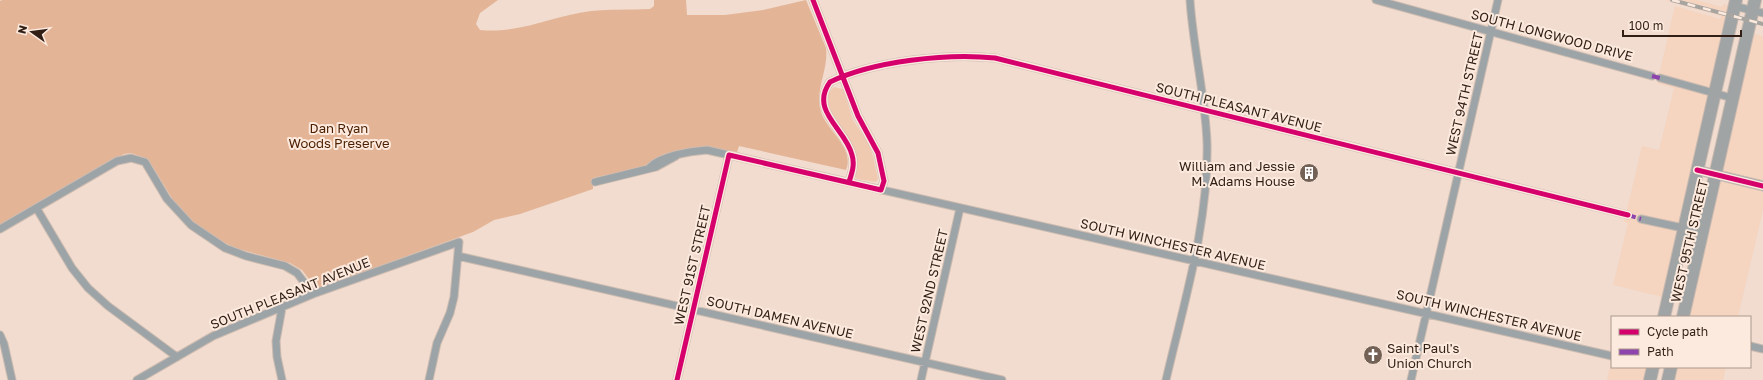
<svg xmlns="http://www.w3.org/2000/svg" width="1763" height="380" font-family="'Golos Text',sans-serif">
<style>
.built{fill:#f5d4c0}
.green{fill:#f0c9b1}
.forest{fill:#e4b496}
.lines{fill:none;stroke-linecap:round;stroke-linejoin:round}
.minor-casing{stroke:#ccbbb0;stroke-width:9}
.tertiary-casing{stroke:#ccbbb0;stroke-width:11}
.primary-casing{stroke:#ccbbb0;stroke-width:14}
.minor{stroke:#9da4a7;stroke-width:7}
.tertiary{stroke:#9da4a7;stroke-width:9}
.primary{stroke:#a1a4a4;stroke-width:12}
.rail-casing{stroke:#a8a5a1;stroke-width:4}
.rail{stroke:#fdeade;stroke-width:2.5;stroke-dasharray:8;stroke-linecap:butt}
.quiet{stroke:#8e44ad;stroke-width:4;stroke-dasharray:8 4;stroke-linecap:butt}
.cycleway-casing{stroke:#fdeade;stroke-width:8}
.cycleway{stroke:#d6006c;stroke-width:5}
.labels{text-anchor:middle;stroke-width:4;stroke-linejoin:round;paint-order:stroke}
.street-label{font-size:13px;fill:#311f15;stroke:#fdeade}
.park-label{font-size:13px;fill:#4b1f00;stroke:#fdeade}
.poi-label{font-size:13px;fill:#311f15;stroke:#fdeade;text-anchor:end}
</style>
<rect width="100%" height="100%" fill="#f1dccf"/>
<path class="built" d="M1665 0H1696L1722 7 1724 4 1730 6 1663 297 1613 285 1628 223 1624 222 1642 146 1659 150 1674 88 1657 83 1675 6 1720 19 1721 16Z
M1751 33 1763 36V210L1738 317H1686Z
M1612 358V367H1647L1644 380H1607Z
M1674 367H1726L1723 380H1671Z"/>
<path class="green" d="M834 87 843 89 853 120 868 143 873 156 878 179 876 182 857 179 855 177C855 168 858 161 855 152 848 130 824 117 829 92Z"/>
<path class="forest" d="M2 0H498L480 13 476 24 480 30C520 34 552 16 591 11 610 9 630 10 650 9L654 6V0H686L687 15H725L763 10 806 0 826 48C829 70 814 90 821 112 827 131 855 148 846 170L739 146 737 152 709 147H699L664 154 643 167 593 178V189L520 214 494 220 473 232 319 288 315 287 302 270 290 263 235 248 216 238 196 224 176 205 148 159 131 153 124 154 0 225V1Z"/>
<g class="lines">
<defs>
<path id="minor" d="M813 0 858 116 878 153 884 181 881 190
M1376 0 1652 76
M1734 6 1763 13
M1660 78 1732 98
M649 168C660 156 690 151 707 150L1612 356
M595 182 656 167 676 156
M849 182C852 173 855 164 852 155 846 129 809 111 830 82 873 61 948 53 995 58L1628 215
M37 209 72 268 88 288 108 306 177 357
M1641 219 1702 232
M0 229 117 161 131 158 145 162 167 199 191 225 225 248 246 256 285 266 297 273 313 294
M458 256 1002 380
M282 308 276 341 277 357 282 380
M0 335 4 344 12 380
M1750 346 1763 349
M137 380 213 336 313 294 459 242 454 297 450 313 437 343 429 380
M677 380 729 155
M921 380 960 208
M1166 380C1184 302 1209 223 1207 142 1205 94 1193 47 1190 0
M1411 380 1498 0"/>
<path id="tertiary" d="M1697 170 1763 186"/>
<path id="primary" d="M1664 317 1736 0
M1683 317 1755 0
M1650 380 1653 367
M1668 380 1671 367"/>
</defs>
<use href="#minor" class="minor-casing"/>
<use href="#tertiary" class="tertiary-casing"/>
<use href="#primary" class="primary-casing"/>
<use href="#minor" class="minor"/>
<use href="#tertiary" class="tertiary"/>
<use href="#primary" class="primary"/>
<defs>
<path id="rail" d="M1672 0 1763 24"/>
</defs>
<use href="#rail" class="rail-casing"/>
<use href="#rail" class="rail"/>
<path class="quiet" d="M1652 76 1660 78
M1628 215 1641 219"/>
<defs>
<path id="cycleway" d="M1697 170 1763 186
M849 182C852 173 855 164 852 155 846 129 809 111 830 82 873 61 948 53 995 58L1628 215
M677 380 729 155 881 190 884 181 878 153 858 116 813 0"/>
</defs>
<use href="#cycleway" class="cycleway-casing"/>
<use href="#cycleway" class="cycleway"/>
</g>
<defs>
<symbol id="building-disc" viewBox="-11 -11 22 22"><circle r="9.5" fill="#746156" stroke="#fdeade"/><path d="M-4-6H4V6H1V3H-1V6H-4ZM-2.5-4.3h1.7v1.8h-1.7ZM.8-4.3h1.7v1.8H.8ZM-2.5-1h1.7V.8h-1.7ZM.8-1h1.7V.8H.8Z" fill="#fff"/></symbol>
<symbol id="church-disc" viewBox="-11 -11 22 22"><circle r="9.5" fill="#746156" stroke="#fdeade"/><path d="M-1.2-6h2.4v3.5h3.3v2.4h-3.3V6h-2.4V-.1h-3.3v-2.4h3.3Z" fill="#fff"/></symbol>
</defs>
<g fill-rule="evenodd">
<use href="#building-disc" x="1298" y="162" width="22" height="22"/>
<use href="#church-disc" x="1362" y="344" width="22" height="22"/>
</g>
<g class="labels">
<g class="street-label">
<text transform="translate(1552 35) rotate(15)" y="5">SOUTH LONGWOOD DRIVE</text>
<text transform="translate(1464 94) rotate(-77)" y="5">WEST 94TH STREET</text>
<text transform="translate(1239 107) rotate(14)" y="5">SOUTH PLEASANT AVENUE</text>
<text transform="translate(1689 241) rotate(-77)" y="5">WEST 95TH STREET</text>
<text transform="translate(1173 244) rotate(13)" y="5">SOUTH WINCHESTER AVENUE</text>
<text transform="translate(692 265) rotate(-77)" y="5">WEST 91ST STREET</text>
<text transform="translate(929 291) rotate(-77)" y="5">WEST 92ND STREET</text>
<text transform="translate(290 293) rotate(-22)" y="5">SOUTH PLEASANT AVENUE</text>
<text transform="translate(1489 315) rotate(13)" y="5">SOUTH WINCHESTER AVENUE</text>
<text transform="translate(780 317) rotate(13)" y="5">SOUTH DAMEN AVENUE</text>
</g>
<g class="park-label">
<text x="339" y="133">Dan Ryan<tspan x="339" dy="15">Woods Preserve</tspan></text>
</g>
<g class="poi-label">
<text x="1295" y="171">William and Jessie<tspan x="1295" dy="15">M. Adams House</tspan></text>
<text x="1387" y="353" text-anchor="start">Saint Paul's<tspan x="1387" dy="15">Union Church</tspan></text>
</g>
</g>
<rect x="1611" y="316" width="140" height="52" fill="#fdeade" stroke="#ab998e"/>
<rect x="1619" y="329" width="20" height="6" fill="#d6006c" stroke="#ab998e"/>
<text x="1647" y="336" font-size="12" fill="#311f15">Cycle path</text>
<rect x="1619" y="349" width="20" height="6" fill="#8e44ad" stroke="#ab998e"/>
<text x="1647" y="356" font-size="12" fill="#311f15">Path</text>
<g transform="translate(32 32) rotate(284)" stroke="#fdeade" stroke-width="3" paint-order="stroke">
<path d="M0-3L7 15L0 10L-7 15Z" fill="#311f15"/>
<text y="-6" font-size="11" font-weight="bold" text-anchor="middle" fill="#311f15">N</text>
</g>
<path d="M1623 30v6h118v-6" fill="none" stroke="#311f15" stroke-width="2"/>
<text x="1629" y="30" font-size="12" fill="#311f15" stroke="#fdeade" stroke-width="3" paint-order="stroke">100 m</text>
</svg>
